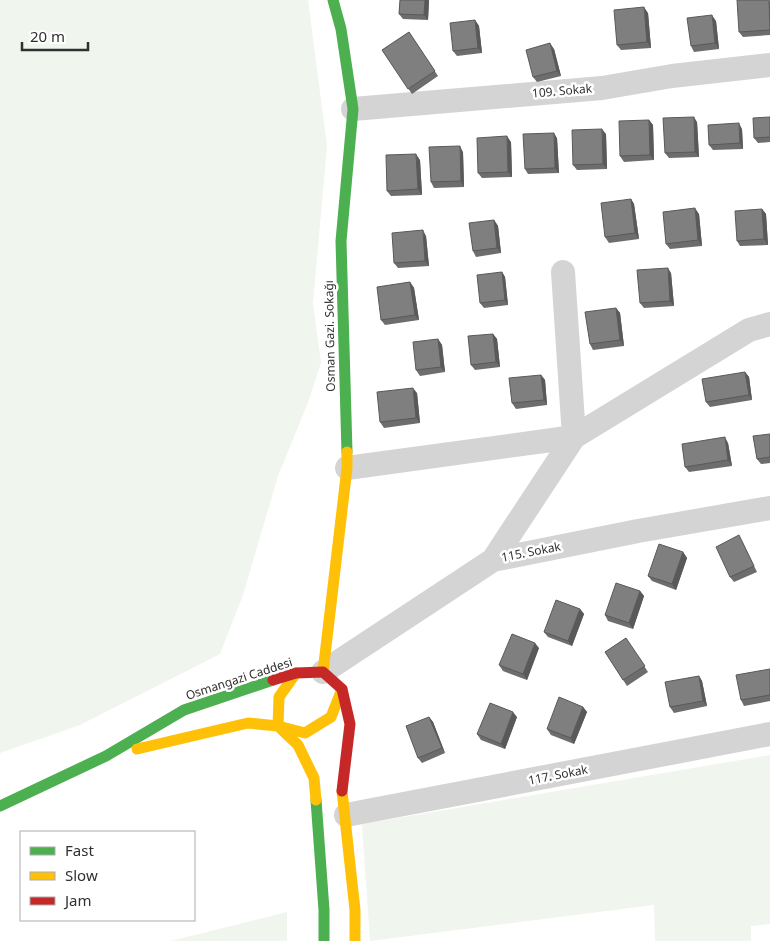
<svg xmlns="http://www.w3.org/2000/svg" width="770" height="941" font-family="'Noto Sans',sans-serif">
<style>
.green{fill:#f0f5ed}
.lines{fill:none;stroke-linecap:round;stroke-linejoin:round}
.street{stroke:#d4d4d4;stroke-width:24}
.fast{stroke:#4caf50;stroke-width:11}
.slow{stroke:#ffc107;stroke-width:11}
.jam{stroke:#c62828;stroke-width:11}
.wall{fill:#6d6d6d}
.shaded-wall{fill:#595959}
.building{fill:#7f7f7f;stroke:#595959}
.labels{text-anchor:middle;stroke-width:5;stroke-linejoin:round;paint-order:stroke}
.street-label{font-size:12px;fill:#303030;stroke:#fff}
</style>
<rect width="100%" height="100%" fill="#fff"/>
<path class="green" d="M0 0H308L327 146 313 303 321 363 309 400 278 476 243 595 220 654 80 725 0 753Z
M770 755V924L751 926V941H655L654 905 370 941 362 824Z
M287 912V941H171Z"/>
<g class="lines">
<path class="street" d="M353 109 602 88 672 76 770 65
M347 468 574 437 749 330 770 324
M493 560 574 437 563 272
M323 672 493 560 638 531 770 508
M346 815 770 734"/>
<path class="fast" d="M333 0 341 29 353 109 341 241 347 452
M316 800 324 910V941
M0 806 106 756 184 710 273 680"/>
<path class="slow" d="M323 672 347 468V452
M296 673 279 697 278 726 305 733 331 717 342 689
M137 749 248 723 278 726 298 745 314 778 316 800
M342 791 355 910V941"/>
<path class="jam" d="M273 680 296 673 323 672 342 689 350 724 342 791"/>
</g>
<path class="wall" d="M400 0H429L428 20 403 19 399 14Z
M770 0V35L743 37 739 32Z
M648 13 651 48 621 50 617 45Z
M475 20 479 26 482 53 457 56 453 51Z
M716 21 719 49 694 52 691 46Z
M409 32 438 76 412 94 382 50Z
M554 49 561 76 537 82 533 77Z
M770 117V142L758 143 754 138Z
M649 120 653 125 654 160 624 162 620 156Z
M697 122 699 157 669 158 665 153Z
M742 129 743 149 713 150 709 145Z
M606 134 607 169 577 170 573 165Z
M557 138 559 173 528 174 525 169Z
M511 142 512 177 482 178 478 173Z
M463 152 464 187 434 188 431 182Z
M420 160 422 195 391 196 387 191Z
M631 199 634 204 639 239 609 243 605 237Z
M762 209 766 214 768 245 740 246 737 241Z
M699 214 702 246 670 249 666 244Z
M494 220 498 226 501 253 476 257 473 251Z
M426 236 429 266 398 268 394 263Z
M502 272 505 277 508 305 484 308 480 303Z
M671 273 674 306 644 308 640 303Z
M410 282 414 288 419 320 385 325 381 320Z
M616 308 620 313 624 346 593 350 590 344Z
M493 334 497 339 500 367 475 370 471 365Z
M438 339 442 345 445 372 420 376 416 370Z
M745 372 749 377 752 400 710 407 706 402Z
M541 375 545 380 547 405 516 409 512 403Z
M417 393 420 423 384 428 380 422Z
M770 434V463L761 464 757 459Z
M728 443 732 466 689 472 685 467Z
M742 541 757 572 734 582 730 577Z
M683 552 687 558 676 590 652 581 648 576Z
M640 591 644 596 633 629 608 621 605 615Z
M580 609 584 614 572 646 548 637 544 632Z
M626 638 648 672 627 686 605 652Z
M539 648 527 680 503 671 499 665Z
M770 670V701L744 706 741 700Z
M699 676 702 681 707 706 674 713 670 707Z
M583 707 587 712 574 744 551 735 547 729Z
M429 717 433 722 445 753 422 763 418 758Z
M517 717 505 749 481 740 477 734Z"/>
<path class="shaded-wall" d="M425 0H429L428 20 424 15Z
M644 7 648 13 651 48 647 42Z
M712 15 716 21 719 49 715 43Z
M475 20 479 26 482 53 478 48Z
M550 43 554 49 561 76 557 71Z
M694 117 697 122 699 157 695 152Z
M649 120 653 125 654 160 650 155Z
M739 123 742 129 743 149 740 143Z
M602 129 606 134 607 169 603 164Z
M554 133 557 138 559 173 555 168Z
M507 136 511 142 512 177 508 172Z
M460 146 463 152 464 187 461 181Z
M416 154 420 160 422 195 418 189Z
M631 199 634 204 639 239 635 233Z
M695 208 699 214 702 246 698 240Z
M762 209 766 214 768 245 764 239Z
M494 220 498 226 501 253 497 248Z
M423 230 426 236 429 266 425 261Z
M668 268 671 273 674 306 670 301Z
M502 272 505 277 508 305 505 300Z
M410 282 414 288 419 320 415 315Z
M616 308 620 313 624 346 620 340Z
M493 334 497 339 500 367 496 362Z
M438 339 442 345 445 372 441 367Z
M745 372 749 377 752 400 749 395Z
M541 375 545 380 547 405 544 400Z
M413 388 417 393 420 423 416 418Z
M725 437 728 443 732 466 728 460Z
M683 552 687 558 676 590 672 584Z
M640 591 644 596 633 629 629 623Z
M580 609 584 614 572 646 568 641Z
M535 643 539 648 527 680 523 674Z
M699 676 702 681 707 706 703 701Z
M583 707 587 712 574 744 571 738Z
M513 712 517 717 505 749 501 744Z
M429 717 433 722 445 753 442 748Z"/>
<path class="building" d="M400 0H425L424 15 399 14Z
M737 0H769L770 30 739 32Z
M644 7 647 42 617 45 614 10Z
M712 15 715 43 691 46 687 18Z
M475 20 478 48 453 51 450 23Z
M409 32 435 71 408 89 382 50Z
M550 43 557 71 533 77 526 50Z
M694 117 695 152 665 153 663 118Z
M770 117V137L754 138 753 118Z
M649 120 650 155 620 156 619 121Z
M739 123 740 143 709 145 708 125Z
M602 129 603 164 573 165 572 130Z
M554 133 555 168 525 169 523 134Z
M507 136 508 172 478 173 477 138Z
M460 146 461 181 431 182 429 147Z
M416 154 418 189 387 191 386 155Z
M631 199 635 233 605 237 601 203Z
M695 208 698 240 666 244 663 212Z
M762 209 764 239 737 241 735 211Z
M494 220 497 248 473 251 469 223Z
M423 230 425 261 394 263 392 233Z
M668 268 670 301 640 303 637 270Z
M502 272 505 300 480 303 477 275Z
M410 282 415 315 381 320 377 287Z
M616 308 620 340 590 344 585 312Z
M493 334 496 362 471 365 468 336Z
M438 339 441 367 416 370 413 342Z
M745 372 749 395 706 402 702 379Z
M541 375 544 400 512 403 509 378Z
M413 388 416 418 380 422 377 392Z
M770 434V457L757 459 753 436Z
M725 437 728 460 685 467 682 444Z
M739 535 754 566 730 577 716 547Z
M659 544 683 552 672 584 648 576Z
M616 583 640 591 629 623 605 615Z
M556 600 580 609 568 641 544 632Z
M512 634 535 643 523 674 499 665Z
M626 638 645 666 623 680 605 652Z
M770 669V695L741 700 736 675Z
M699 676 703 701 670 707 665 682Z
M559 697 583 707 571 738 547 729Z
M490 703 513 712 501 744 477 734Z
M429 717 442 748 418 758 406 726Z"/>
<g class="labels">
<g class="street-label">
<text transform="translate(562 91) rotate(-5)" y="4">109. Sokak</text>
<text transform="translate(330 336) rotate(-91)" y="4">Osman Gazi. Sokağı</text>
<text transform="translate(531 552) rotate(-11)" y="4">115. Sokak</text>
<text transform="translate(239 679) rotate(-18)" y="4">Osmangazi Caddesi</text>
<text transform="translate(558 775) rotate(-11)" y="4">117. Sokak</text>
</g>
</g>
<rect x="20" y="831" width="175" height="90" fill="#ffffff" stroke="#acacac"/>
<rect x="30" y="847" width="25" height="8" fill="#4caf50" stroke="#acacac"/>
<text x="65" y="856" font-size="15" fill="#303030">Fast</text>
<rect x="30" y="872" width="25" height="8" fill="#ffc107" stroke="#acacac"/>
<text x="65" y="881" font-size="15" fill="#303030">Slow</text>
<rect x="30" y="897" width="25" height="8" fill="#c62828" stroke="#acacac"/>
<text x="65" y="906" font-size="15" fill="#303030">Jam</text>
<path d="M22 42v8h66v-8" fill="none" stroke="#303030" stroke-width="2.5"/>
<text x="30" y="42" font-size="15" fill="#303030" stroke="#ffffff" stroke-width="4" paint-order="stroke">20 m</text>
</svg>
